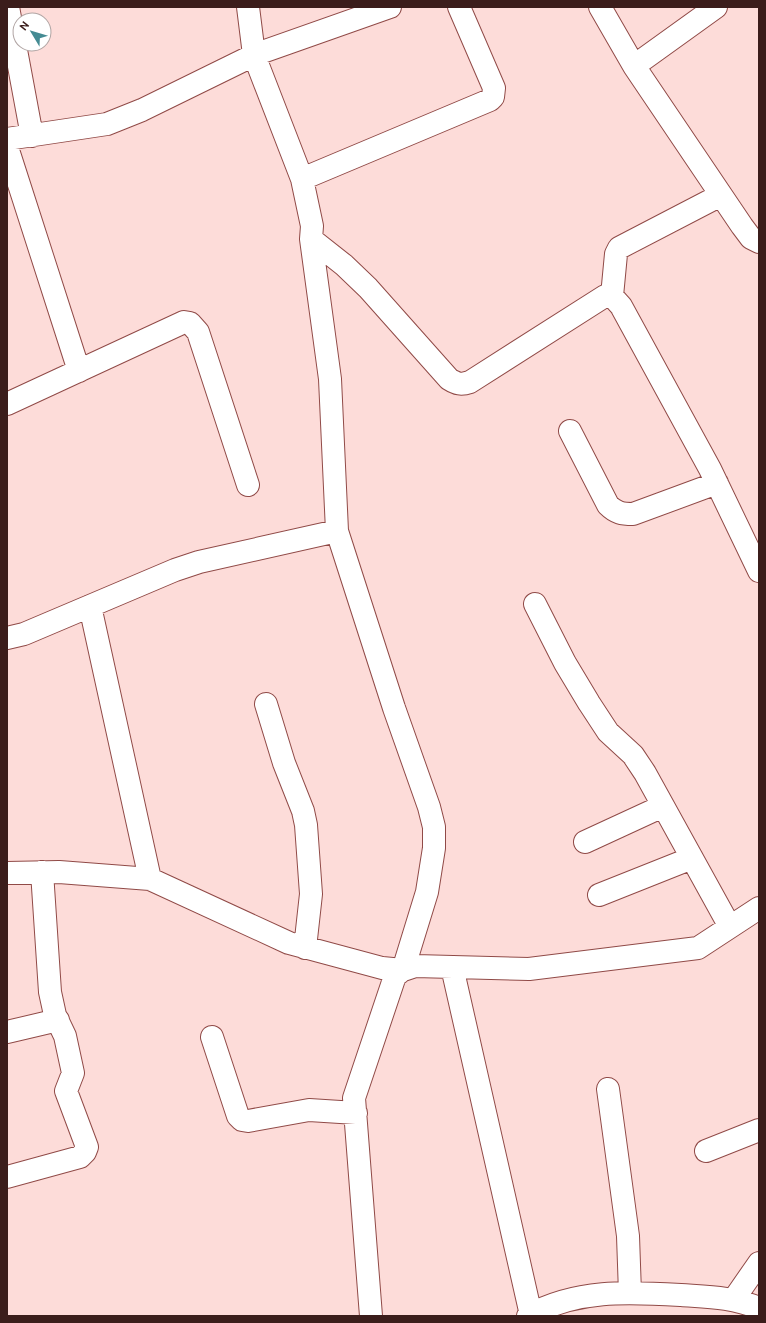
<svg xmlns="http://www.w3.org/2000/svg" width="766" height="1323" font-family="Ubuntu,sans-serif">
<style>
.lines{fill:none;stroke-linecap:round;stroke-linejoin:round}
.minor-casing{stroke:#904a47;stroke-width:24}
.minor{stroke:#fff;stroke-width:22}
</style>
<rect width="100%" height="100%" fill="#fddcd9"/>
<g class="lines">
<defs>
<path id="minor" d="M8 7 32 136
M600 7 634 66 716 7
M634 66 742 226 751 238 759 242
M7 139 107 124 142 110 254 55 390 7
M7 147 79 371
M302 179 490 100 493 97 494 88 459 7
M311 239 344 265 368 288 449 379C457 384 461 385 470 382L605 296H612L621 306 710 469 759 571
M612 296 616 254 619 248 721 195
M7 404 184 322 190 323 198 332 248 485
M570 431 608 505C616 513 622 514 633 514L717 483
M535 604 565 663 589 703 608 732 633 755 645 773 730 927
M90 606 150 879
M7 638 24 634 175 570 199 562 337 531
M266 704 284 763 303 811 306 825 311 894 305 948
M585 842 663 806
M7 873 59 872 150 879 289 943 382 968 403 970 427 892 434 848V827L429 807 394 708 337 531 330 379 311 239 312 226 302 179 254 55 248 7
M599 895 692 858
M452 967 531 1315
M7 1032 58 1020
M212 1037 238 1116 242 1120 248 1121 309 1110 356 1113
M608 1089 628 1236 630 1293
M706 1151 759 1130
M7 1177 80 1157 85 1152 87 1147 66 1091 73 1073 65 1036 55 1015 50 992 42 872
M734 1299 759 1263
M371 1316 354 1098 395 976 403 970 415 966 529 969 698 948 759 908
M528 1316C576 1289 628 1292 681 1295 709 1297 732 1297 759 1308"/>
</defs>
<use href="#minor" class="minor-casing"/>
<use href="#minor" class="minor"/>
</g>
<rect width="766" height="1323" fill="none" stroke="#3b1d1b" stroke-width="16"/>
<g transform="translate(32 32) rotate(308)"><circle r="19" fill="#ffffff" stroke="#b1a5a4"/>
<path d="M0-3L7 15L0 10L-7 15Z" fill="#448b93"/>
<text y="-6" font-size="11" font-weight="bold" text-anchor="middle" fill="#3b1d1b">N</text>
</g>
</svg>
